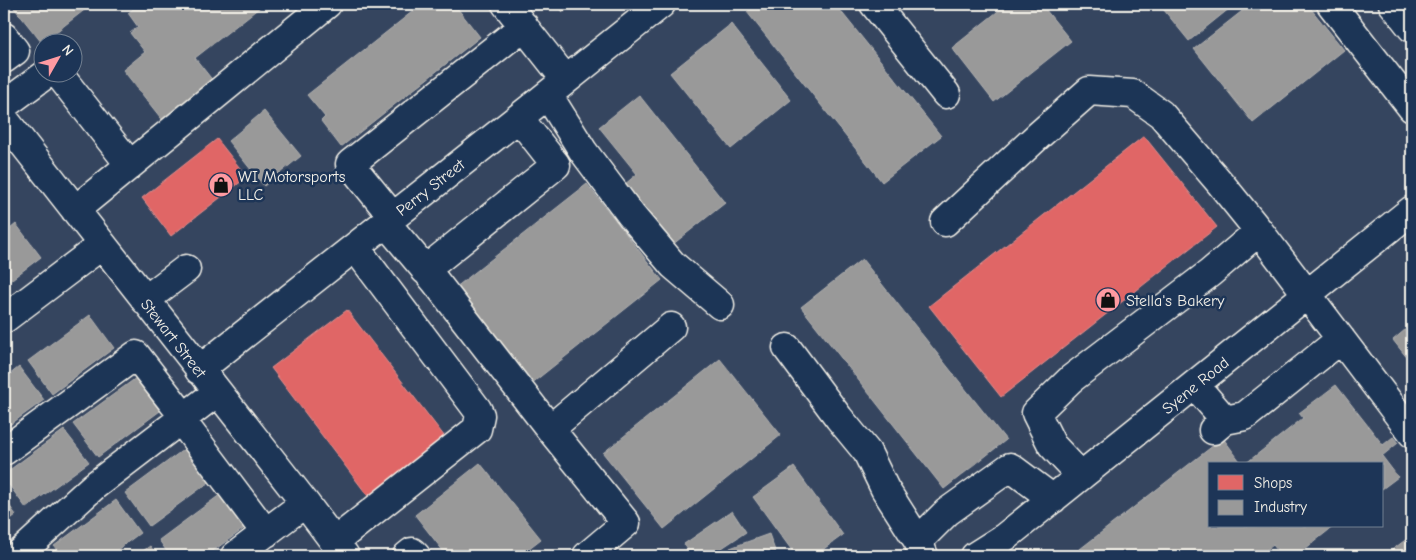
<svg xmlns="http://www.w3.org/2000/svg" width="1416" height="560" font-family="'Comic Neue',sans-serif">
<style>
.built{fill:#34445f;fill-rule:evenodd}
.shops{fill:#e06666;stroke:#e6908d}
.industry{fill:#999;stroke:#b4b3b1}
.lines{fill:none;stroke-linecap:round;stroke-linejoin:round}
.minor-casing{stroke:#f4f1e8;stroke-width:31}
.minor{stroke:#1d3557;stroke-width:28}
.labels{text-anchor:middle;stroke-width:5;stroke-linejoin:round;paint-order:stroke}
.poi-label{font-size:16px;fill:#f4f1e8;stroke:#1d3557;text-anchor:start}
.street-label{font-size:16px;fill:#f4f1e8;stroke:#1d3557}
</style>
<rect width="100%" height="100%" fill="#1d3557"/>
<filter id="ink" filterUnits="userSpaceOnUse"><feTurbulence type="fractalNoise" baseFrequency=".02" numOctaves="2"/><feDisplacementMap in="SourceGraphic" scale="10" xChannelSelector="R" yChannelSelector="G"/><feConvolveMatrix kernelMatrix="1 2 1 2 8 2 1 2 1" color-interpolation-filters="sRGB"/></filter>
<g filter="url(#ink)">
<path class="built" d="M4 4H1412V556H4ZM42 42H72V72H42ZM1210 464H1382V526H1210Z"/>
<path class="shops" d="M1144 136 1217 227 1001 397 929 306Z
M217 139 247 177 171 236 142 198Z
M347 310 448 441 371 500 271 368Z"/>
<path class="industry" d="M11 4H92L42 43Z
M140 4H264L195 58 214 82 164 122 123 70 145 52 130 33 138 27 128 13Z
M422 4H454L480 37 341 147 321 121 325 117 307 95Z
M556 4H574L563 12Z
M757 4H835L941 136 882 182 747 12Z
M1007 4H1041L1071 41 994 102 952 48Z
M1159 4H1235L1189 41Z
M1251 4H1307L1344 50 1253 123 1194 49Z
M731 24 791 100 731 149 670 73Z
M639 95 725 203 672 245 624 185 637 174 599 127Z
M264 111 301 156 264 186 228 141Z
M587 184 662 280 531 384 455 288Z
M16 224 41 257 4 285V234Z
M862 259 1006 440 944 489 801 307Z
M90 315 114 348 52 394 28 361Z
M1412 324V356L1408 359 1393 340Z
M720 359 781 435 664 529 603 453Z
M19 367 44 400 4 429V379Z
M136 378 160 411 98 457 73 424Z
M1336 385 1383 445 1393 437 1398 443 1382 456 1398 477 1382 489V464H1245L1303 418 1299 413Z
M64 430 89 462 26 508 4 478V474Z
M1223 438 1242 464H1210V526H1334L1296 556H1282L1273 545 1259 556H1071Z
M187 447 212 480 149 526 125 493Z
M480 463 541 539 519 556H453L448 549 444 552 415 515Z
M794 467 843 535 814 556H796L753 497Z
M221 494 246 527 206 556H170L159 540Z
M4 498 16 515 4 524Z
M116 500 140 533 109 556H61L54 546Z
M732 511 746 532 710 556H692L684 544Z
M769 534 777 556H733L730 548Z
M1412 535V556H1384Z
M150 546 158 556H136Z"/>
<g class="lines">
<defs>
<path id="minor" d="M506 4 566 80
M874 4 946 94
M1331 4 1412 108
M1393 4 1412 28
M4 37 15 51 4 59
M57 72 130 165
M548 95 583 151 631 215 673 265 720 305
M4 105 49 72
M4 119 305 503 345 556
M75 210 327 4
M393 217 350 164 524 26
M945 222 1039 135 1089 91 1133 94 1161 114 1221 184 1259 231
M386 223 435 281 550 429 671 327
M425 270 556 165 519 118
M145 300 186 269
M4 319 102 245
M787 348 839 418 867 452 885 489 918 541 924 556
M199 370 536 104 661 4
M1195 385 1225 420 1213 430
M181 420 266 533
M1225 420 1245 416 1341 339
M550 429 626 523 587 556
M4 451 136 355 184 417
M1081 476 1052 445 1036 413 1071 379 1210 273 1259 231 1412 433
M918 541 947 512 1010 467 1053 499
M334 542 477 429 480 415 477 409 355 247
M17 556 94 486 217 392
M235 556 305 503
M407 556 412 552 416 556
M975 556 1005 537 1412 210"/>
</defs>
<use href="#minor" class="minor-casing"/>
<use href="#minor" class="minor"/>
</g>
</g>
<defs>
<symbol id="shop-disc" viewBox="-11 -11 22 22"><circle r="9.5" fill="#ff9aa2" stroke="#1d3557"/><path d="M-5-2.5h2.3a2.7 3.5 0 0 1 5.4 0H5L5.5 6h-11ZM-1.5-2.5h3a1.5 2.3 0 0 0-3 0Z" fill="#111"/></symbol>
</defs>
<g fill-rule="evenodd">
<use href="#shop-disc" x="207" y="171" width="28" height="28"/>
<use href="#shop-disc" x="1094" y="286" width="28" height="28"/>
</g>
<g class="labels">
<g class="poi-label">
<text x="238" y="182">WI Motorsports<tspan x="238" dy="18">LLC</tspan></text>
<text x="1126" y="306">Stella's Bakery</text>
</g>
<g class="street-label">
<text transform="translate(430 187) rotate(-38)" y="6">Perry Street</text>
<text transform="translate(174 338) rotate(52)" y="6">Stewart Street</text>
<text transform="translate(1195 385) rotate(-39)" y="6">Syene Road</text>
</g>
</g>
<rect width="1416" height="560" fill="none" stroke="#1d3557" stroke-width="20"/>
<rect x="10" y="10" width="1396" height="540" fill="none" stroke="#f4f1e8" stroke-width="2" filter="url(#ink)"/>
<rect x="1208" y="462" width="175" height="65" fill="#1d3557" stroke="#738091"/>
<rect x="1218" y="475" width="25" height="15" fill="#e06666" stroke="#738091"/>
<text x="1254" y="488" font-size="15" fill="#f4f1e8">Shops</text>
<rect x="1218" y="500" width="25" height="15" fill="#999999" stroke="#738091"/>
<text x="1254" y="512" font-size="15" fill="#f4f1e8">Industry</text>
<g transform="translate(58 58) rotate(51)"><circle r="24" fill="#1d3557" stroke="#738091"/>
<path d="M0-4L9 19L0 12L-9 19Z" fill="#ff9aa2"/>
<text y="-8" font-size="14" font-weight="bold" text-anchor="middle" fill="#f4f1e8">N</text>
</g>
</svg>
